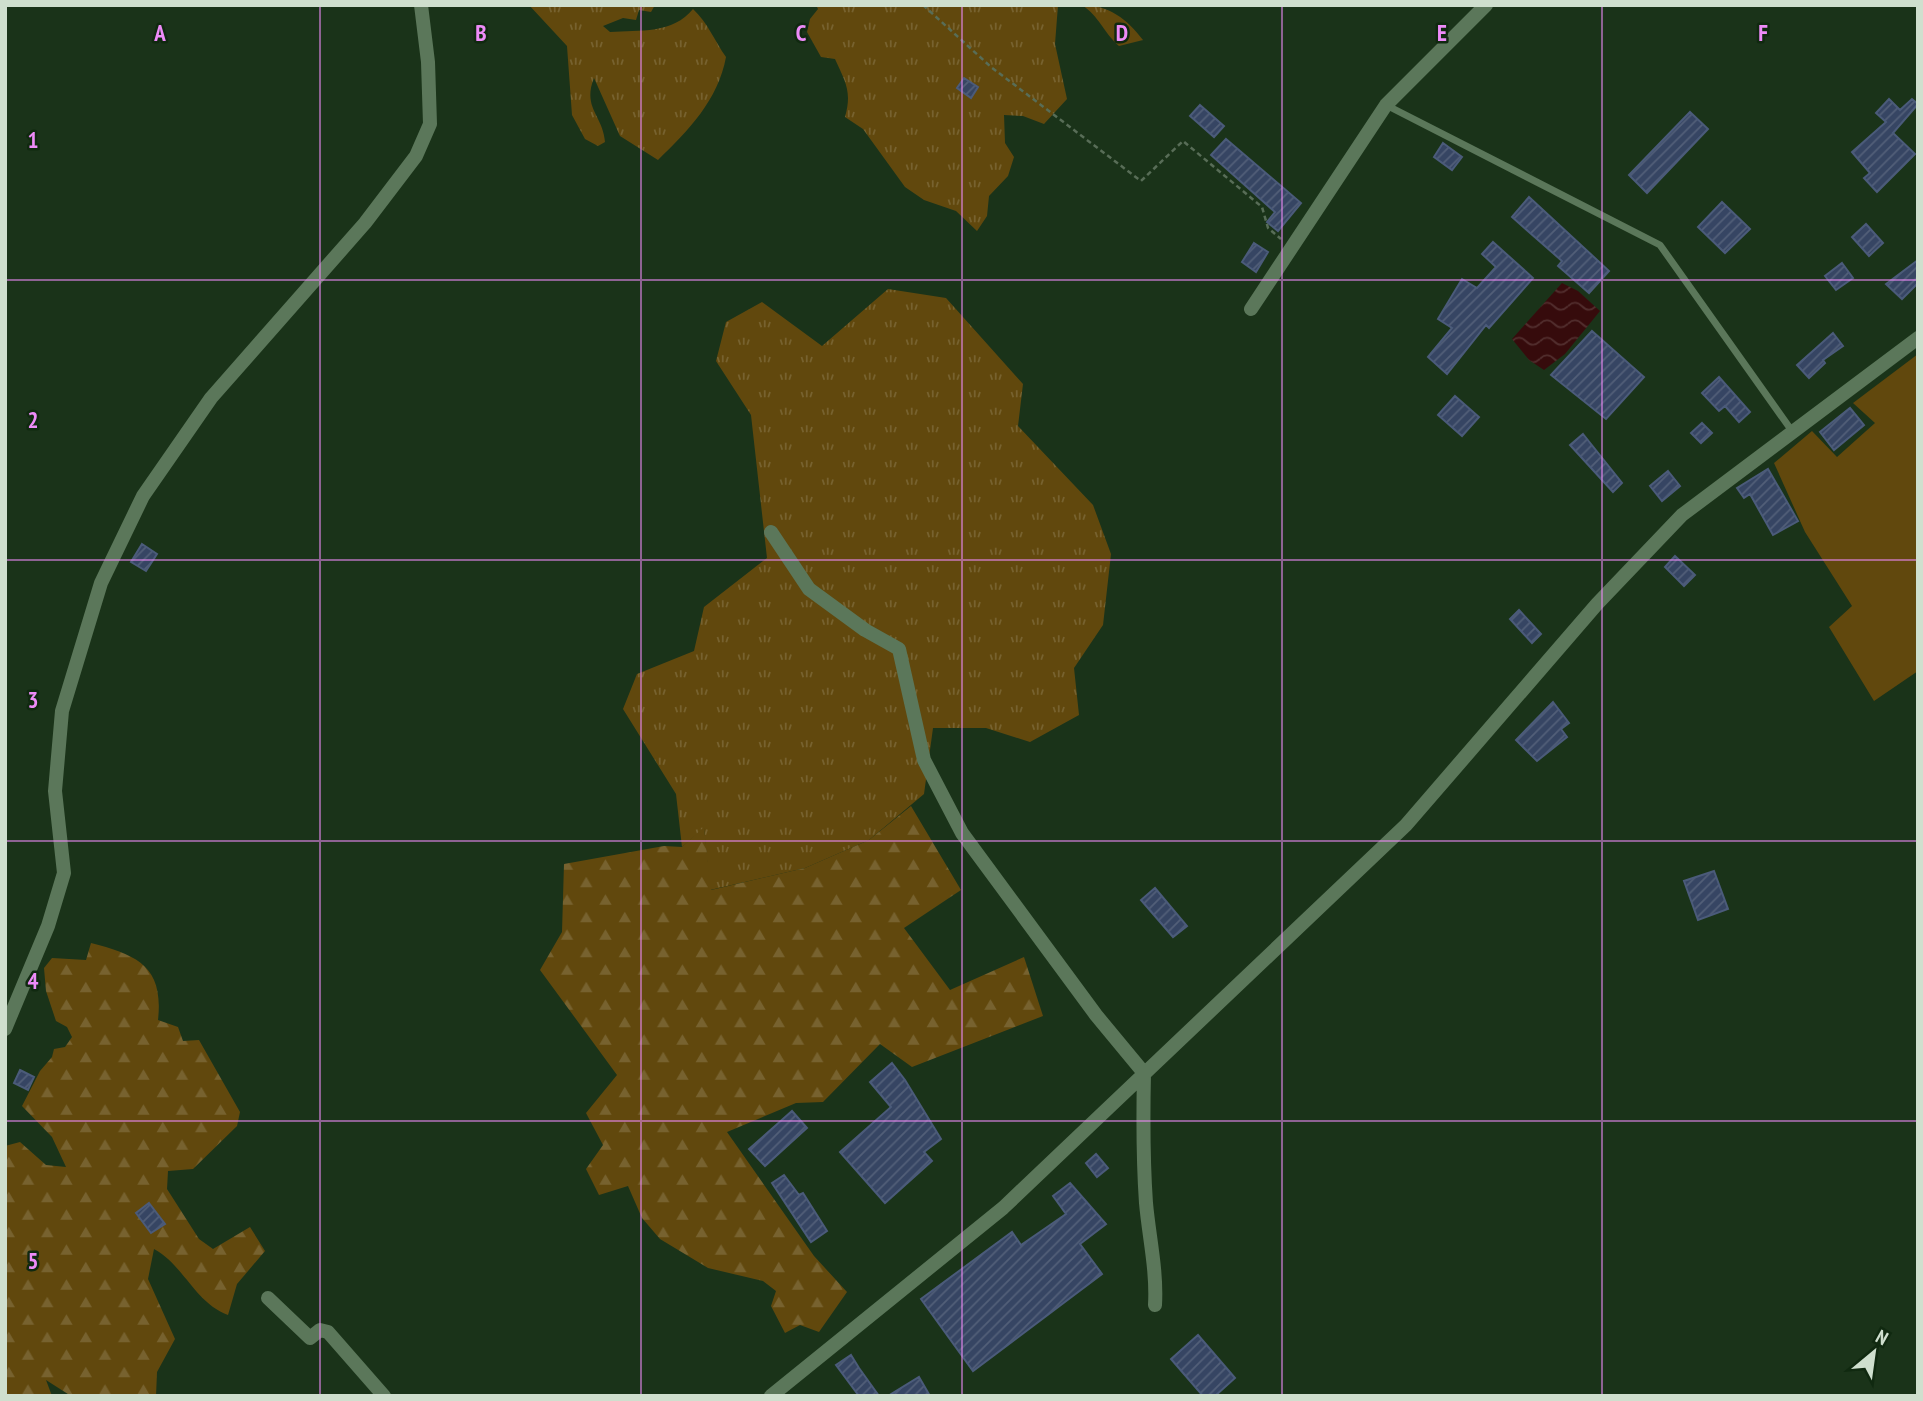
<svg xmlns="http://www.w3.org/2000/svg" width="1923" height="1401" font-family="'PT Sans Narrow',sans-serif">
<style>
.grass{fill:url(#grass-tufts)}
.forest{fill:url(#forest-firs)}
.pitch{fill:#61480d}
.water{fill:url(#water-waves)}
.building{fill:url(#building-hatch);stroke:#4b5b7a;stroke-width:2}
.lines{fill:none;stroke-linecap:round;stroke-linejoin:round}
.path{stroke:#586d57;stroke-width:2.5;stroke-dasharray:5 3.5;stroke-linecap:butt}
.lane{stroke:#5b775a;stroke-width:7}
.street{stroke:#5b775a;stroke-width:14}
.grid{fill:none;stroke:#ee8bf8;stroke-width:2;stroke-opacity:0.55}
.grid-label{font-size:23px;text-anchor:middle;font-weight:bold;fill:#ee8bf8;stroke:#102910;stroke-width:5;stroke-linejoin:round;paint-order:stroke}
</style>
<defs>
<pattern id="grass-tufts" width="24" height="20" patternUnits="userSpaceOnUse" patternTransform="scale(1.75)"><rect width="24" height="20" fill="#61480d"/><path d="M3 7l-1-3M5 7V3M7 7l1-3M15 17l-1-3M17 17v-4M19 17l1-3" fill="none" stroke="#77622f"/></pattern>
<pattern id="forest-firs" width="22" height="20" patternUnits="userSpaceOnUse" patternTransform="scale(1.75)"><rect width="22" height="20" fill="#61480d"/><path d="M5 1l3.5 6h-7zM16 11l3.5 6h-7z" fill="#77622f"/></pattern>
<pattern id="water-waves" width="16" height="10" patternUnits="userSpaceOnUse" patternTransform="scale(1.75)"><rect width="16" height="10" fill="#360b0c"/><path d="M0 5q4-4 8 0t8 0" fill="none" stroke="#522e2e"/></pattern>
<pattern id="building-hatch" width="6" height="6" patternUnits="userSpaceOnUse" patternTransform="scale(1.75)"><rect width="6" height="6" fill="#364563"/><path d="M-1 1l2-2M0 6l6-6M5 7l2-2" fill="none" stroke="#525f78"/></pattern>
</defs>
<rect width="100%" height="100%" fill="#1a3319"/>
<path class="grass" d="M529 5H655L651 12 639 10 636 20 623 18 603 26 610 32C640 30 673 34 693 9 708 23 714 40 726 57 718 100 689 130 658 160L620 136 594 78C582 108 603 115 605 142L598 146 585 139 572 115 567 46Z
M816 5H1058L1055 44 1067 99 1044 124 1023 116 1004 115 1005 143 1014 157 1008 176 989 196 987 216 977 231 956 211 924 200 905 187 863 129 845 117C852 92 846 83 835 59L821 57 807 32 810 19 818 9Z
M1082 5C1109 5 1127 19 1143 40L1119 46C1104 33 1099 16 1082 5Z
M888 289 946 298 1023 384 1018 426 1093 505 1111 554 1103 625 1074 668 1079 715 1030 742 986 728H933L924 794 869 840 805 868 710 890 704 828 682 847 676 794 623 709 637 674 694 651 704 607 767 558 751 415 716 361 726 322 762 302 822 346Z"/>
<path class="forest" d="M911 806 961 890 904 928 950 990 1024 957 1043 1016 912 1067 880 1044 823 1102 796 1103 727 1132 814 1256 847 1292 819 1332 800 1325 785 1333 771 1306 776 1291 763 1281 708 1268 660 1239 642 1218 628 1186 599 1195 586 1169 603 1145 586 1113 617 1075 540 970 562 932 564 864 664 846 682 847 704 827 711 890 805 868 869 840Z
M91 943C137 955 164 966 158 1020L178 1027 183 1041 199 1040 240 1112 237 1126 193 1169 168 1171 167 1189 199 1239 213 1249 250 1227 265 1251 237 1284 228 1315C194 1302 184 1265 154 1249L148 1279 175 1339 157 1372 156 1396H71L46 1380 52 1396H5V1146L20 1142 46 1165 66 1167 52 1137 22 1106 40 1071 52 1057 54 1049 65 1047 72 1037 67 1027 56 1021 46 991 44 968 52 958 86 960Z"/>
<path class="pitch" d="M1918 354V671L1874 701 1829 627 1852 606 1805 532 1774 463 1812 431 1837 457 1875 423 1853 403Z"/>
<path class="water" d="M1562 283 1578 291 1600 311 1565 354 1544 370 1529 360 1512 339Z"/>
<path class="building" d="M964 78 978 87 971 98 957 88Z
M1889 99 1900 110 1912 99 1918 104 1893 133 1915 154 1877 192 1864 178 1870 173 1852 152 1886 122 1876 113Z
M1200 105 1224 126 1214 137 1190 116Z
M1690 112 1708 129 1647 193 1629 175Z
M1226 139 1301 203 1278 231 1267 222 1275 212 1211 155Z
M1443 143 1462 157 1452 170 1434 157Z
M1529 197 1609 271 1589 293 1558 266 1562 261 1512 217Z
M1722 202 1750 229 1725 253 1698 227Z
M1866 224 1883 243 1869 256 1852 237Z
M1493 242 1533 278 1489 328 1486 325 1447 374 1428 357 1452 328 1438 319 1462 279 1477 288 1496 267 1482 254Z
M1254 243 1268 252 1256 272 1242 262Z
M1918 260V283L1902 299 1886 284Z
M1842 263 1853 278 1836 290 1825 276Z
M1592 331 1644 377 1606 419 1551 375Z
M1833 333 1843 346 1823 360 1825 363 1809 378 1797 365Z
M1719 377 1750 412 1739 422 1725 406 1719 411 1702 393Z
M1455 396 1479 417 1462 436 1438 415Z
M1850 408 1864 425 1834 450 1820 432Z
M1702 423 1712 433 1701 443 1691 433Z
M1583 434 1622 483 1613 492 1570 445Z
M1768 469 1798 521 1773 535 1750 494 1744 498 1737 488Z
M1668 471 1680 486 1662 501 1650 486Z
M142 544 157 554 146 571 131 562Z
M1675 556 1695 575 1684 586 1665 567Z
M1519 610 1541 634 1532 643 1510 619Z
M1553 702 1569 723 1561 729 1567 737 1537 761 1516 740Z
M1714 871 1728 909 1698 920 1684 881Z
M1155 888 1187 926 1173 937 1141 900Z
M892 1063 905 1080 941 1139 924 1152 932 1161 885 1203 840 1152 891 1107 870 1082Z
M20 1070 34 1077 28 1090 14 1083Z
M792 1111 807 1128 765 1166 749 1149Z
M1096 1154 1108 1168 1097 1177 1086 1163Z
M784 1175 799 1195 803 1193 827 1231 811 1242 772 1183Z
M1070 1183 1106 1224 1080 1244 1102 1274 973 1371 921 1299 1012 1232 1021 1245 1066 1214 1053 1196Z
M149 1203 165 1224 151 1233 136 1213Z
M1198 1335 1235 1378 1215 1396H1203L1171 1359Z
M851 1355 859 1368 879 1396H859L836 1365Z
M919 1377 930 1396H888Z"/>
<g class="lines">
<path class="path" d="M923 5 991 67 1141 181 1183 141 1262 207 1268 228 1281 239"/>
<path class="lane" d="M1386 105 1660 245 1792 431"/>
<path class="street" d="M1251 309 1386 105 1486 5
M771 532 809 589 865 630 899 649 924 760 962 833 1096 1015 1144 1073C1143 1117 1143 1160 1146 1203 1149 1237 1157 1270 1155 1305
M5 1029 48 926 64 873 55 791 62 711 101 583 143 496 211 398 365 223 416 156 430 124 428 62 421 5
M268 1298 310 1338 320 1330 328 1332 384 1396
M771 1396 1003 1208 1406 825 1597 604 1682 515 1918 338"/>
</g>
<path class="grid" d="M320 5V1396M641 5V1396M962 5V1396M1282 5V1396M1602 5V1396M5 280H1918M5 560H1918M5 841H1918M5 1121H1918"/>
<g class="grid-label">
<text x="160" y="41">A</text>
<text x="481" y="41">B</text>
<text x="801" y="41">C</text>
<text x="1122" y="41">D</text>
<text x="1442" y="41">E</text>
<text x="1763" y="41">F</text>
<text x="33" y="148">1</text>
<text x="33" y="428">2</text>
<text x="33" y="708">3</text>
<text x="33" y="989">4</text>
<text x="33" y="1269">5</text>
</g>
<rect width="1923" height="1401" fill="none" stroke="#cfdfce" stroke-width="14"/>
<g transform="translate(1874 1352) rotate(29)" stroke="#102910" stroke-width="5" paint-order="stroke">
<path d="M0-5L12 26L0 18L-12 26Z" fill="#cfdfce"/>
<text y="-10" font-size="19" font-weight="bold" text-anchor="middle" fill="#cfdfce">N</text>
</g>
</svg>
